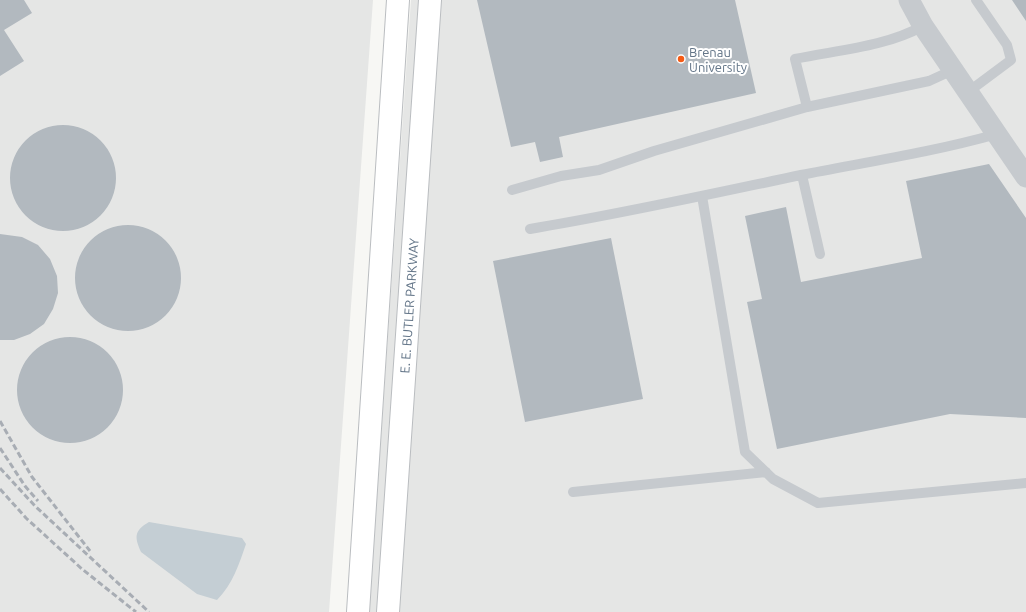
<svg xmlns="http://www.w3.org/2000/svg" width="1026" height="612" font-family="Ubuntu,sans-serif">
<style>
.built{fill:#e5e6e5}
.water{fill:#c4ced4}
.building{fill:#b2b9bf}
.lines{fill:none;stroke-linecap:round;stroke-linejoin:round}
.highway-casing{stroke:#babdc0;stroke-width:24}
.lane{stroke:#c6cace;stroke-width:10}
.street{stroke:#c6cace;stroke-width:21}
.highway{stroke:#fff;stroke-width:22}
.rail{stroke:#a8adb4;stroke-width:3;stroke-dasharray:6 3;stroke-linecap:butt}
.poi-dot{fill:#f55b15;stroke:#fff;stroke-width:1.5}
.labels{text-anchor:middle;stroke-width:4;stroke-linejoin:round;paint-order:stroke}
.poi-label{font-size:13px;fill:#637588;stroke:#fff;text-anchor:start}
.street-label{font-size:13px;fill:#637588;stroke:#fff}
</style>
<rect width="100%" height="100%" fill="#f7f7f4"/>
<path class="built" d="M0 0H373L329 612H0Z
M411 0H1026V612H369Z"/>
<path class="water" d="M149 522 242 538 246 544C239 564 233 584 217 600L197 594 141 552C135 538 133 531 149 522Z"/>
<path class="building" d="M0 0H24L32 13 4 30 24 61 0 76Z
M477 0H735L756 93 559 137 563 157 540 162 535 142 511 147Z
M1012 0H1026V21Z
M10 178a53 53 0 1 1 106 0a53 53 0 1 1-106 0Z
M989 164 1026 218V418L950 414 777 449 747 302 762 299 745 216 786 207 801 282 922 258 906 181Z
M75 278a53 53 0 1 1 106 0a53 53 0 1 1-106 0Z
M0 234 22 237 38 245 50 259 57 276 58 293 53 309 44 324 30 334 14 340H0Z
M611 238 643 399 525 422 493 261Z
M17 390a53 53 0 1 1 106 0a53 53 0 1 1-106 0Z"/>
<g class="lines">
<defs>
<g id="highway">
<path d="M358 612 398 0"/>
<path id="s1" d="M388 612 430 0"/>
</g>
</defs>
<use href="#highway" class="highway-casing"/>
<path class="lane" d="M923 26C885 47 838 50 795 59L807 107 929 81 953 70
M968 92 1011 60 1007 45 976 0
M802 175 820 254
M512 190 561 176 599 170 654 151 807 107
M702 196 745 452 773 479 818 503 1026 483
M530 229C621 214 711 194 801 175 867 162 933 152 997 134
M573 492 766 472"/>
<path class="street" d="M909 0 923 26 1026 177"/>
<use href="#highway" class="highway"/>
<path class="rail" d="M0 421 32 477 90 551
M0 448 25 486 38 501
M0 468 35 506 149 612
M0 489 26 518 82 569 136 612"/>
</g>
<circle class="poi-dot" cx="681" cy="59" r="4"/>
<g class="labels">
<g class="poi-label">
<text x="689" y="57">Brenau<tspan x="689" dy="15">University</tspan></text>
</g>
<g class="street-label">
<text dy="5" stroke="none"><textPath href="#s1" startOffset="307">E. E. BUTLER PARKWAY</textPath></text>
</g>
</g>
</svg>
